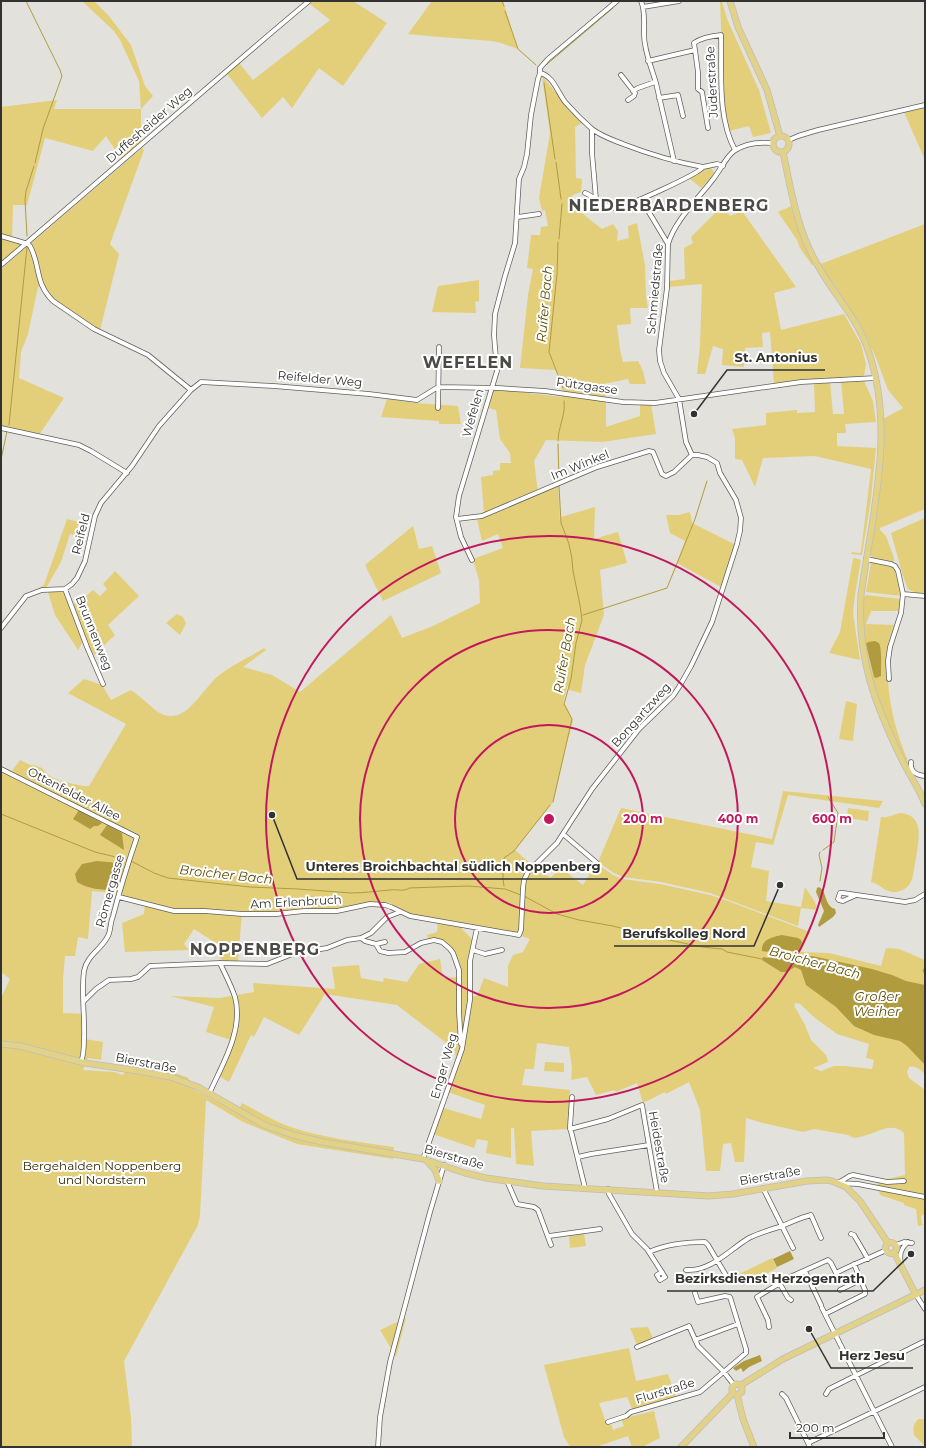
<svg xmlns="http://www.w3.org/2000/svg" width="926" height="1448" font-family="Montserrat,sans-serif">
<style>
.green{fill:#e3cf7a;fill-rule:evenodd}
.water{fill:#b09c3f}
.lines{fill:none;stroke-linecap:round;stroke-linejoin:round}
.stream{stroke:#b09c3f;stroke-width:1}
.minor-casing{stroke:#61605c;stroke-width:5.5}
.major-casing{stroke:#bdbdbd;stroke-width:7}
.minor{stroke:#fff;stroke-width:4}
.major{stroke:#e2d287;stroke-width:5.5}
.ring{fill:none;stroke:#c2185b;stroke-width:2}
.labels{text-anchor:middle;stroke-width:4;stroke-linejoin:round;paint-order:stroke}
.street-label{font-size:12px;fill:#323230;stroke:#fff}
.park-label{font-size:12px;fill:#322900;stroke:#fff}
.water-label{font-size:13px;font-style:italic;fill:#5e5005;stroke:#fff}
.district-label{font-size:16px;font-weight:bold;letter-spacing:1px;fill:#4b4a46;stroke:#fff}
.centre{fill:#c2185b;stroke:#fff;stroke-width:2}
.ring-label{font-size:12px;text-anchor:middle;font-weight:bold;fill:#c2185b;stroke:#fff;stroke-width:4;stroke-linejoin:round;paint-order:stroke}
.leader{fill:none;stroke:#323230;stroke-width:1.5}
.callout-dot{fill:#323230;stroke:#fff;stroke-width:1.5}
.callout-label{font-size:13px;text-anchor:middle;font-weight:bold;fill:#323230;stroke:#fff;stroke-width:4;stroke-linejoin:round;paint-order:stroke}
</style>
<rect width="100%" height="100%" fill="#e2e1dc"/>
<path class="green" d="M82 1H94L109 16 131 45 145 86 153 96 141 109V143L122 160 106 136 93 151 45 138 27 205H13L12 238 1 235V107L57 100 54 109H141L139 81 120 40 114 31Z
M314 1H353L387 23 343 86 319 68 292 108 283 97 262 118 227 74 239 63 253 80 330 20 310 4Z
M432 1H503L518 49 501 43 492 41 428 36 408 34Z
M720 1H722L727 19 759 90 771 133 753 137 749 126 729 131 724 105Z
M542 76 564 102 584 122 575 127 576 178 582 179 581 192 572 195 578 210 602 229 613 224 618 231 617 241 629 238 628 226 637 223 645 265 646 297 648 308H630L631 324 617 325 620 350 623 362 638 361 643 371 646 384H630L628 379 603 384 606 397V427L640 416V403L651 404 656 434 602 442 546 440 534 461 538 493 558 485 560 521 561 517 595 507 594 539 618 532 627 563 600 570 604 615 585 665 581 693 569 690 568 685 563 703 565 704 573 721 566 747 553 802 515 850 532 865 535 862 550 878 561 868 583 885 596 863 613 875 622 879 660 884 710 895 728 901 810 932 801 952 829 953 881 966 886 948 899 949 925 960V1074C920 1070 916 1065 909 1067L907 1072 909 1078 925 1090V1214L921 1216 922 1224 924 1225 918 1226 916 1209 904 1205V1203L880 1195 876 1178 888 1179 905 1175 904 1133C893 1123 882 1130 870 1134 865 1136 860 1137 854 1138L848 1135 814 1129 803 1132 763 1123 746 1118 744 1162H735L731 1143 723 1144 720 1171H706L700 1110 689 1082 666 1094 665 1092 643 1103 637 1083 616 1092 614 1090 596 1095 587 1077 571 1080 572 1068 569 1047 537 1043 534 1069H525L522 1085 570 1090 569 1129 531 1131 534 1166 516 1164 514 1128H511V1158L486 1153 488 1141 477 1139 474 1148 430 1133 440 1107 481 1119 485 1105 445 1091 456 1058 455 1051 449 1045 397 1005 325 994 299 1035 264 1017 254 1037 251 1035 229 1082 219 1076 234 1041 206 1032 214 1007 170 996 220 998 254 992 253 983 335 989 332 967 359 965 361 978 383 982 384 978 407 982 419 964 440 959 443 978 460 977 456 958 447 948 437 940 429 942 427 935 437 932 438 920 408 914 390 903 372 902 337 909 293 910 280 912H242L238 961H224L217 956 222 947 194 929 184 944 189 950 125 952 122 923 144 914 145 902 124 896 122 894 92 891 88 939 78 937 75 956H65L63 979V1013L86 1014 85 1039 103 1042 101 1060 88 1058 83 1070 114 1072 123 1075 129 1063 161 1068 189 1078 186 1085 237 1113 242 1103C257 1111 272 1120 288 1126 322 1138 359 1142 394 1147L393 1159 297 1144 243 1122 206 1100 200 1215 198 1225 124 1361 131 1418 132 1447H1V998L10 979 1 972V766L12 771 20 760 30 765H34L42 768 48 775 60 781 83 786H89L126 724 68 693 84 679 102 685 111 700 131 690C140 696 147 703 155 710 183 731 200 692 217 677 231 665 249 658 264 648L266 650 243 667 272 675 300 692 391 615 402 638 433 626 480 603 479 580 473 559 503 548 498 534 482 541 476 515 484 512 481 477 493 475V471L500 470V463H511L510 453 500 439 496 410 489 408 493 389 562 397 563 380 555 370 520 368 528 295 533 269 527 268 531 235H540L541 227 548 226 545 210 542 211 539 198 550 133ZM461 924 520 933 521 936 530 939 523 952 513 955 508 966V987L484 978 477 996H468C468 975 467 962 474 941L462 929ZM795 1003 800 1004 815 1018 837 1034 869 1044 866 1058 874 1060 872 1069 845 1066H834L821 1071 813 1068 828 1062 826 1055 811 1040 805 1025 795 1007 794 1009Z
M925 108V160L904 112Z
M142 148 144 150 110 244 119 254 100 330 54 300 41 284 38 287 28 334 21 352 19 378 64 398 39 435 1 426V269Z
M710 167 715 173 701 188 689 178Z
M791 206 803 242 814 265H812L800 248 797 240 778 212Z
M721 207 730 216 742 211 796 287 774 293 781 330 844 314 861 344 866 364 864 376 774 384 770 332 762 333 763 347 745 348 744 367 722 365 723 349 713 346 705 374H697L700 346 702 284 669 287V281L685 279 684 248 693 243 691 237Z
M925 224V509L880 528V530L886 536 894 558V561L892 562 874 559 871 556 870 552 880 491V458L883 419 903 408 888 390 876 358 860 324 833 283 818 265Z
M1 237 21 243 22 245 1 263Z
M479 280V301L475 302 476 313 432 312 438 286Z
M841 381H864L873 401 876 422 845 424 846 433H837V446L876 448 871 499 862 555 851 554 852 552 859 553 861 552 871 469 815 456 763 458 755 487 742 460 735 459V438L732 429 766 425V413L797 410V413L815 412 814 383 830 382 833 414H844Z
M387 399 416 403 458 406 461 424H439V421L381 417Z
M690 512 692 523 736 545 721 587 677 563 685 541 670 533 666 515H679Z
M925 518V593H916L908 589 903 576 891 533Z
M67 519 79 522 75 535 70 534 61 562 46 588H39L44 585Z
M413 526 419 549 432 546 441 573 383 601 365 565Z
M855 558 861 560 855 595 853 613 860 660 829 653 840 632 853 559Z
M875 562 894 568 902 596 866 592 871 563Z
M115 571 139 596 108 625 115 635 94 655 84 640 78 650 55 615 48 592H64L71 606 85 597 93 590 100 596 107 589 103 584Z
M866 595 901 599 900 611H871L866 624 894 625C886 648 885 657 887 681H888C890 710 897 735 908 761L905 762C881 706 858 660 864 597Z
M177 614 183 617 186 623 180 635 166 623Z
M846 701 857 704 853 741 839 739Z
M783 791 883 801 879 808 788 795 773 845 756 842 751 867 769 871 766 901 801 907 805 887 815 902 817 910 801 908 798 926 710 893 661 882 623 877 614 873 598 862 621 808 772 839Z
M848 808 869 811 868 821 847 818Z
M901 813C926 816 918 841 916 858 914 867 914 878 909 885 906 889 901 891 896 892 885 893 880 884 871 882L881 817C889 818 893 814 901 813Z
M545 1062 564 1063V1072L544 1071Z
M584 1234 586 1246 570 1248 569 1236Z
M772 1258 777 1268 743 1286 739 1274Z
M406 1318 396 1357 380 1330Z
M648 1327 653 1338 637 1345 630 1328Z
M629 1348 636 1381 668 1374 676 1398 633 1411 627 1397 599 1403 607 1425 611 1424 613 1430 624 1426 621 1419 654 1411 660 1438 642 1447H632L628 1436 596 1447H570L564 1437 544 1365Z
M919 1419H924L925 1422V1446L914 1435C913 1428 913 1423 919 1419Z"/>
<path class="water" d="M875 641 879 643C882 649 881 665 881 673V676L876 678 874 677 866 644 868 642Z
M79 810 102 823 98 826H94L90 829 73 819Z
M107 825 122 833 124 850 100 835Z
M97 861 119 863 122 865 115 890C101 890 88 889 77 882L75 874 82 864Z
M819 887 823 890C826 897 827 907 835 909L836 913 833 917 819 927 818 925 824 911 816 892 817 888Z
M782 935 798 938 801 940 802 943 798 951C791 952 785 949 778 949 772 950 769 953 762 951 761 939 773 937 782 935Z
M780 954C788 955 794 957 796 964L799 965 812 958 805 959 804 958 812 956 817 957 872 969 892 975 906 981 925 985V1065L907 1046 900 1041 874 1035 854 1026 836 1007 806 985 801 970 795 967 787 972H781L762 960 763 957 768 958Z
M790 1251 794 1259 777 1267 773 1259Z
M760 1355 762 1361 749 1367 743 1372 741 1368 736 1371 733 1368 744 1361Z"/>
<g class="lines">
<path class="stream" d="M26 1 60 70 62 76 43 129 35 163
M502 1 504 6
M505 11 518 49 536 65
M546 65 613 8
M544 83 555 159
M556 162 561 199
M27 236 25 200 26 191 34 166
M559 239 562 204
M558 242 557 274 549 352 563 388
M9 425 27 247
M558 441C558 428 566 414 564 401
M558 444 559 481
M1 460 7 431
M583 615 667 588 695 519 707 481
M553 802 572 719 564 704 571 679 576 643 582 620 580 605 573 571 572 559 569 544 561 523 559 486
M1 814 95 852 128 860
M823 850 834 842 838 813 828 797
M131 861 154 873 168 878 250 887 298 889 351 893C364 893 377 891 390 890 397 889 404 892 409 888L468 886 505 889 521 895
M820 881 822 868 819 855 820 852
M504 886 503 879V873L502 872 504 858 514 851 550 805
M524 896 557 914 579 920 613 926 647 935 649 937H655L702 947 722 949 727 952 762 959
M925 968 923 970 925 975"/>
<defs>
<path id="minor" d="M641 1C647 14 642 31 645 44 647 58 652 69 656 83 662 109 668 135 674 161
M643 7 679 1
M695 50 698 72V89L702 92 708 128
M648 61 695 50 694 43C701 38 711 36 721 35 722 72 717 117 735 150
M540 73C554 76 558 94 566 103 574 112 583 121 592 129 601 136 613 140 623 144 649 154 675 162 703 167
M621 75 635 93 634 96 628 100
M633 91 638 88 655 82
M659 98 678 95 683 116
M592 129V153L596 199
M789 140 798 136 818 130 925 105
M585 193C596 197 604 208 616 208 626 207 699 174 703 167L717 164 723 166
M641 199 668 244
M518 217 539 214
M1 236 28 244 30 246C41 266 34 282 53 301L94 329 148 355 191 390
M1 265 271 33 309 1
M438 408 439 347
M1 428 79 445 91 451 127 473
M692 455 686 442 679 399 664 373 660 361 659 350 667 288 668 244C675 220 699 198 714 178 721 169 726 157 734 151 745 143 761 142 773 143
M457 519 482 516 597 467 649 451 653 452 662 474 666 476 674 472 692 455
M866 559 891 564 895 566 898 571 903 594 901 613 890 647 888 661 889 679
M472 560 461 537 456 517 459 496 497 371 494 335 495 314 505 276 515 243 519 179 524 167 527 154 531 115 538 79 540 73V68L548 59 617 1
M65 589 87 647 103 684
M903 594 925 596
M1 628 26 596 42 590 65 589 72 584 77 578 85 561 95 516 101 503 132 466 159 426 191 390 201 382 274 386 369 394 417 400 438 387 497 388 545 391 623 402 655 403 801 382 876 378
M911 762C910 772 916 775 925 776
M1 769 137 837C128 863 120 889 113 916 110 923 111 930 108 936 101 950 87 955 84 971 81 993 85 1016 84 1038 84 1046 84 1055 81 1062
M563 834 597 863
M856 895 843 901 839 900 838 899 840 893H843L905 902 915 900 925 894
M119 897 174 911H205L242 914H276L304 911H337L370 904 385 905 391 907 410 916 519 935 521 930 523 888 524 880 528 872 557 843 592 789 639 729 673 696 679 687 691 666 712 622 737 544 740 531 741 518 736 500 720 473 717 463 707 457 698 455H692
M361 938 365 941 376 944 380 951 388 953 405 952 421 943 434 940 442 942 450 949 453 953 459 970V1012L461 1044
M376 944 385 942
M473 950 485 954 502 950
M84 1001 96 989 109 980 131 979 138 977 150 966 220 963 267 964 295 953 327 948 347 940 361 938 371 933 387 917 400 912
M209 1094C222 1065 244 1030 235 997 231 985 225 974 220 963
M572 1097 570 1127 585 1188
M570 1129 608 1119 642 1105 657 1192
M578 1157 591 1154 649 1145
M423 1159 462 1049 470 1000V961L477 928
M507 1181 517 1204 534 1207 538 1210 551 1245
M839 1182C845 1180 847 1176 853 1175L887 1182 904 1181
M839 1183 858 1184 925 1197
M763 1188 793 1248
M608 1189 609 1194 632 1234 647 1249 665 1277 660 1280 657 1275 662 1272
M851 1234 854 1235 868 1259
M549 1236 600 1229
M896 1245 904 1242 912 1243
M649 1252C667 1244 685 1242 705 1242L708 1245 727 1277
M901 1263C899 1254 901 1248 908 1242
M686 1270C711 1272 730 1249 749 1238 759 1233 769 1230 779 1227 790 1223 799 1218 811 1215L821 1238
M805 1271 821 1305
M780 1284 788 1298 791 1300
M840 1290 860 1280
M916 1295 925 1309
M822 1308 892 1447
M825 1314 865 1294V1290L854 1264
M769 1327 768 1320 757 1297 790 1277 828 1260 831 1263 836 1273C853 1264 870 1258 886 1250
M695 1340 738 1324
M637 1347 689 1326 698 1346 724 1372 734 1385
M782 1394 786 1398 810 1447
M826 1394 829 1389 923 1342
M608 1422 626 1416 631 1412 700 1392 746 1353V1349L730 1297 725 1296 698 1302 695 1293
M808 1443 925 1387
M378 1447 380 1417 390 1362 430 1212 444 1165"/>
<path id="major" d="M730 1 738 27 767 90 780 136
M773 144a8 8 0 1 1 16 0a8 8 0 1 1-16 0Z
M783 152C791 190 797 230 817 264 833 294 857 317 868 350 896 429 872 515 861 595 857 659 875 704 902 760 910 776 919 788 925 804
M1 1044 20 1046 85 1063 139 1071 171 1077 198 1087 264 1125 293 1135 323 1142 423 1159 465 1173 486 1178 543 1186 709 1196 733 1194 807 1181 826 1180 832 1181 846 1187 860 1201 888 1243
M427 1161 435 1170 439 1181
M885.5 1248a5.5 5.5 0 1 1 11 0a5.5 5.5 0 1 1-11 0Z
M894 1252 916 1295
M741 1385 783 1359 925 1290
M733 1393C731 1389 732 1386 736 1384L741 1385
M737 1395 743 1419 754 1447
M737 1395 742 1392V1389L741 1385
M681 1447 733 1393"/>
</defs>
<use href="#minor" class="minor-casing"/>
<use href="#major" class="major-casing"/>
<use href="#minor" class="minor"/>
<use href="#major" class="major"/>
</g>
<g class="ring">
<circle cx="549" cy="819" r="94"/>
<circle cx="549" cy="819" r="189"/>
<circle cx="549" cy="819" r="283"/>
</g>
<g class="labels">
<g class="street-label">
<text transform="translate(712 82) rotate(-93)" y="4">Jüderstraße</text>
<text transform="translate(149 125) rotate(-41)" y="4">Duffesheider Weg</text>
<text transform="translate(655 289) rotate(-85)" y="4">Schmiedstraße</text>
<text transform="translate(320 379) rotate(5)" y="4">Reifelder Weg</text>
<text transform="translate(587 386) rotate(8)" y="4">Pützgasse</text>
<text transform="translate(473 413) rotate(-74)" y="4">Wefelen</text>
<text transform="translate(580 465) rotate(-22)" y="4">Im Winkel</text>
<text transform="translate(81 534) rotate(-76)" y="4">Reifeld</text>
<text transform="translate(94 633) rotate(68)" y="4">Brunnenweg</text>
<text transform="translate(641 715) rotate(-48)" y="4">Bongartzweg</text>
<text transform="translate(74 794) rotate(27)" y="4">Ottenfelder Allee</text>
<text transform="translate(110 891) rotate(-74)" y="4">Römergasse</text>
<text transform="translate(296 902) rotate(-3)" y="4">Am Erlenbruch</text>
<text transform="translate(146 1063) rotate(11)" y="4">Bierstraße</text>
<text transform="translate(444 1066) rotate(-74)" y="4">Enger Weg</text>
<text transform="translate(659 1147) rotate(80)" y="4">Heidestraße</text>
<text transform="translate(454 1157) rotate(16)" y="4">Bierstraße</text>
<text transform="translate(770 1176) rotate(-10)" y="4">Bierstraße</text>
<text transform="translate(665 1391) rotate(-17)" y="4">Flurstraße</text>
</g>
<g class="park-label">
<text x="102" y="1170">Bergehalden Noppenberg<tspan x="102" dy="14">und Nordstern</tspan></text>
</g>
<g class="water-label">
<text transform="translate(544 304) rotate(-85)" y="5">Ruifer Bach</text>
<text transform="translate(564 655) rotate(-80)" y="5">Ruifer Bach</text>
<text transform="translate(226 874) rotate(6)" y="5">Broicher Bach</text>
<text transform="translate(815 962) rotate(15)" y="5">Broicher Bach</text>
<text x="877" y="1001">Großer<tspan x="877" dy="15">Weiher</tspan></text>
</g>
<g class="district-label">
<text x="669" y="211">NIEDERBARDENBERG</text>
<text x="468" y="368">WEFELEN</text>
<text x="255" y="955">NOPPENBERG</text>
</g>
</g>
<circle cx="549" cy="819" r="6" class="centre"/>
<g class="ring-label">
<text x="643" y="823">200 m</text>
<text x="738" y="823">400 m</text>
<text x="832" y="823">600 m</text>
</g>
<path class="leader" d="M694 414L727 370H825M272 815L297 879H608M780 885L754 946H614M911 1254L873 1291H667M809 1329L831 1368H913"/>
<g class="callout-dot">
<circle cx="694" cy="414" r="4"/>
<circle cx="272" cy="815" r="4"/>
<circle cx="780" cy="885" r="4"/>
<circle cx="911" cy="1254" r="4"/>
<circle cx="809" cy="1329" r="4"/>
</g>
<g class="callout-label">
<text x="776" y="362">St. Antonius</text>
<text x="453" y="871">Unteres Broichbachtal südlich Noppenberg</text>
<text x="684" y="938">Berufskolleg Nord</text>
<text x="770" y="1283">Bezirksdienst Herzogenrath</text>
<text x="872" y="1360">Herz Jesu</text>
</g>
<rect width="926" height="1448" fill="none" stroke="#323230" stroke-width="4"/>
<path d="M790 1432v6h94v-6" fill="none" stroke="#323230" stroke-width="2"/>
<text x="796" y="1432" font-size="12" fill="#323230" stroke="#ffffff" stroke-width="3" paint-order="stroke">200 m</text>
</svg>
